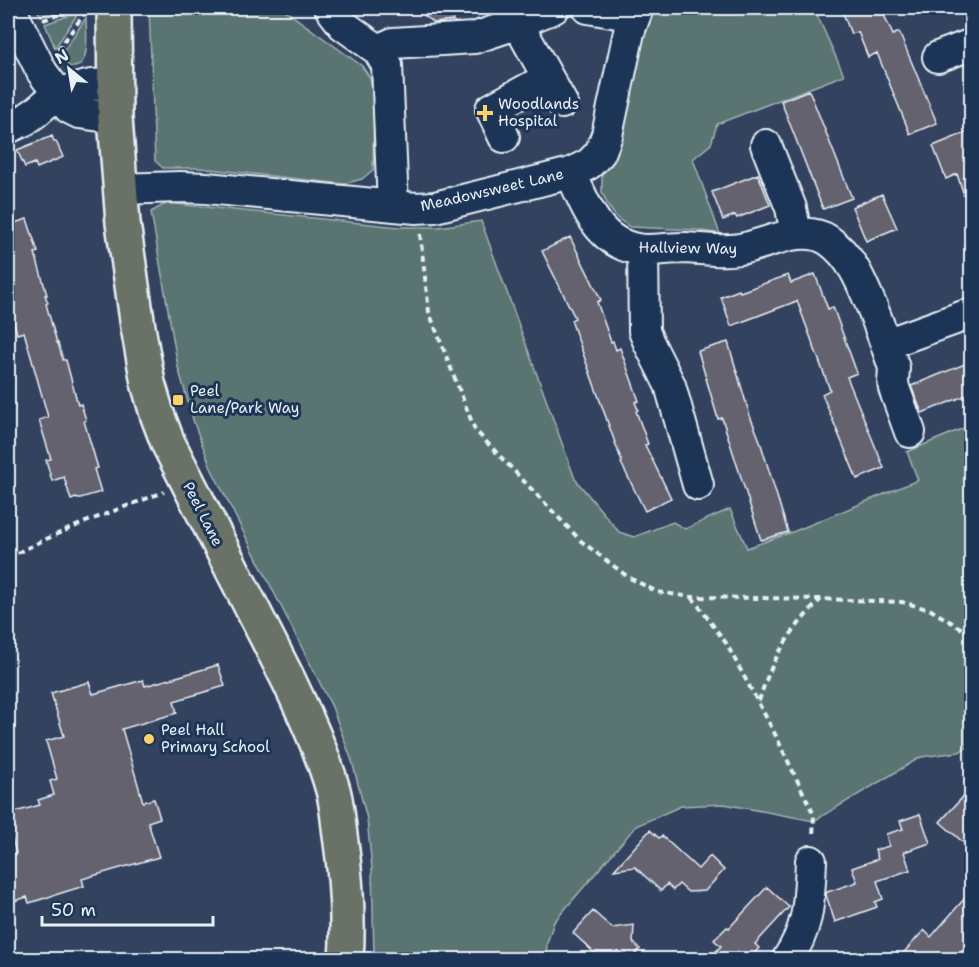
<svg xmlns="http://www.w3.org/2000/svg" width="979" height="967" font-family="'Shantell Sans',sans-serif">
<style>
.green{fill:#5a7471;stroke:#a1b2b4;stroke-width:1.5}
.building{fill:#656270;stroke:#e8f1f8;stroke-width:1.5}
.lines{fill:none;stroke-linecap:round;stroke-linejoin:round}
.minor-casing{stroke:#e8f1f8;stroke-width:34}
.major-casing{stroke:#e8f1f8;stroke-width:38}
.path{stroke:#e8f1f8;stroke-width:4;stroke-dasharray:6 4.5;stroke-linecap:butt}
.minor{stroke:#1d3557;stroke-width:30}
.major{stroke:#6a7166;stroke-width:33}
.poi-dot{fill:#ffd166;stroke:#1d3557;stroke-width:2}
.labels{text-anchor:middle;stroke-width:6;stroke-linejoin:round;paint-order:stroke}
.poi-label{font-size:15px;fill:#e8f1f8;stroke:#1d3557;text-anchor:start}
.street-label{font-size:15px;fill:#e8f1f8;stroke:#1d3557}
</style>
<rect width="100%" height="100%" fill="#33425e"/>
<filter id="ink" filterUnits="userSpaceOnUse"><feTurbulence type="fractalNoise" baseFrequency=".0167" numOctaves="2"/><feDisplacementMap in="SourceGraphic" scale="12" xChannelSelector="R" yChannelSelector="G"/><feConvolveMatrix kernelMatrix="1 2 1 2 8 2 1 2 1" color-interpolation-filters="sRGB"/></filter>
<g filter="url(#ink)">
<path class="green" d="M36 8H68L41 16Z
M149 8H285L286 11 362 66 370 78 374 95 373 170 362 179 343 184 200 168H163L155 161Z
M645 8H814L844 75 717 124 711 144 693 159 720 234 696 230 630 227 617 218 608 206 602 192V175L609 158Z
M79 12 55 48 45 24Z
M86 18C86 30 91 64 75 67 67 68 63 62 60 56Z
M167 203 399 227H438L481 221 575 479 619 532 634 537 673 522 685 529 730 509 747 548 795 531 918 480 907 452 971 425V745L959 752 921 757 814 821 724 804 681 806 636 826 554 922 547 943 546 959H374L372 869 367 819 352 761 332 707 212 470 194 423 178 367 151 212Z"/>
<path class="building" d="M415 8H452L453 21 434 23Z
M841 8H881L893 35 899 32 937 123 910 134 877 53 868 57 858 32 851 34Z
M809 90 852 198 823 209 781 101Z
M972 130V206L968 207 957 174 946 179 933 146Z
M52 136 54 141H56L63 157 37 168 35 163 25 167 17 150Z
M758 174 770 205 737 218 735 215 723 220 712 192Z
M882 194 897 228 866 241 852 207Z
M27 219 38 252 35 253 47 295H45L48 303 46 304 57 343H58L63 360H66L78 405 81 404 86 420 84 421 98 468 94 469 101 492 77 499 76 498 71 500 64 477 52 481 46 460 51 459 39 420 48 417 24 332 17 334 8 300V225Z
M570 237 601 300 597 302 611 342 613 341 616 350 620 348 639 401 635 402 638 410 636 411 648 444 645 445 671 498 645 511 621 463 622 462 571 320 575 318 542 251Z
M815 274 828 309 833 307 857 373 847 377 884 468 857 479 822 394 830 390 797 301 731 326 721 297 739 290 740 292 788 275 791 283Z
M728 342 750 416 759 438 788 532 761 540 722 418 718 419 698 351Z
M972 361V393L922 413 911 386Z
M218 665 225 686 174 701 177 713 122 729 143 802 154 799 160 818 148 822 159 857 82 879 84 886 29 903 27 897 8 903V855L16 853 8 825V814L40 805 38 800 54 795 50 781 57 779 46 741 64 736 51 693 89 682 93 694 143 680 145 686Z
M972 787V850L940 822Z
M920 814 930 843 904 852 910 870 877 881 883 899 875 902 877 907 835 922 826 895 827 892 857 882 852 868 878 859 875 850 889 846 886 834 903 829 900 821Z
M650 830 659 838 662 836 698 869 710 856 724 870 705 891 688 892 679 884 673 890 667 884 661 891 635 867 614 870Z
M767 887 789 907 755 944 759 948 749 960H708L721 946 714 940 727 927 729 928Z
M972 890V940L954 960H897L924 930 931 937Z
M593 911 612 928 634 925 633 942 640 949 630 960H602L573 933Z"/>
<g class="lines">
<defs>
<path id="minor" d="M10 8 42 72 69 108 79 113 115 118
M330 8 343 25 378 50 387 65 393 206
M588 8 635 16
M517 22 562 103
M378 50 393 43 474 38 507 27 554 8
M938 57 972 44
M8 128 25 120 36 112 58 93 91 85 115 84
M504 137 491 109 548 78
M766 145 791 208 796 234
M571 173C587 208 599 247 645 250 658 250 672 248 686 248 707 249 728 253 749 247 773 241 805 225 828 240 853 257 863 286 874 312 881 331 888 349 894 368L893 382 894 388 910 432
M119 189 180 187 206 188 416 208 435 207 571 173 589 164 600 153 607 135 629 32 638 8
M643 250 644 331 649 343 670 385 698 485
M886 344 972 313
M787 960C810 926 809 900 811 861"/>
<path id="major" d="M114 8 115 118 123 223 138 327 148 383 157 414 168 443 288 679C305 715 322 751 333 790 337 804 338 820 340 835 346 876 349 918 346 960"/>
</defs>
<use href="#minor" class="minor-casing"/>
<use href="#major" class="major-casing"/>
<path class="path" d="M43 20 79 8
M58 50 87 10
M420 234 429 312 475 430 581 541 628 577 657 592 692 597 821 599 902 602 931 610 972 635
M8 558C58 531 111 512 164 492
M692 597 726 643 773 730 814 815 813 837
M759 701C772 658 789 632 821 599"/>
<use href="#minor" class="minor"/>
<use href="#major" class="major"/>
</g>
</g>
<g class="poi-dot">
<path d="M482 104h6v6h6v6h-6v6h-6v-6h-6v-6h6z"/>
<rect x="172" y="394" width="12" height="12" rx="3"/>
<circle cx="149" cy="739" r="6"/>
</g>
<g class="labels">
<g class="poi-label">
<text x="498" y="109">Woodlands<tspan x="498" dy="17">Hospital</tspan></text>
<text x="190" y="396">Peel<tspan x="190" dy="17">Lane/Park Way</tspan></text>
<text x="161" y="735">Peel Hall<tspan x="161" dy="17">Primary School</tspan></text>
</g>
<g class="street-label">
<text transform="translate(492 190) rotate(-13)" y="5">Meadowsweet Lane</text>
<text transform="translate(688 248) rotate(1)" y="5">Hallview Way</text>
<text transform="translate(203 514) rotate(63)" y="5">Peel Lane</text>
</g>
</g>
<rect width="979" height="967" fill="none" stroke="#1d3557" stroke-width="30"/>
<rect x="15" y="15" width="949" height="937" fill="none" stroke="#e8f1f8" stroke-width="2" filter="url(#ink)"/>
<g transform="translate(69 69) rotate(330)" stroke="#1d3557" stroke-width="4.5" paint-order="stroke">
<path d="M0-4.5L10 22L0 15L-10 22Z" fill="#e8f1f8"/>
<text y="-9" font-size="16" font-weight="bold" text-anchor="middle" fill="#e8f1f8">N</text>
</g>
<path d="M42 916v9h171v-9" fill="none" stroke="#e8f1f8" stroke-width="3"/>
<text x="51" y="916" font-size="18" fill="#e8f1f8" stroke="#1d3557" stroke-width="4.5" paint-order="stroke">50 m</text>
</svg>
